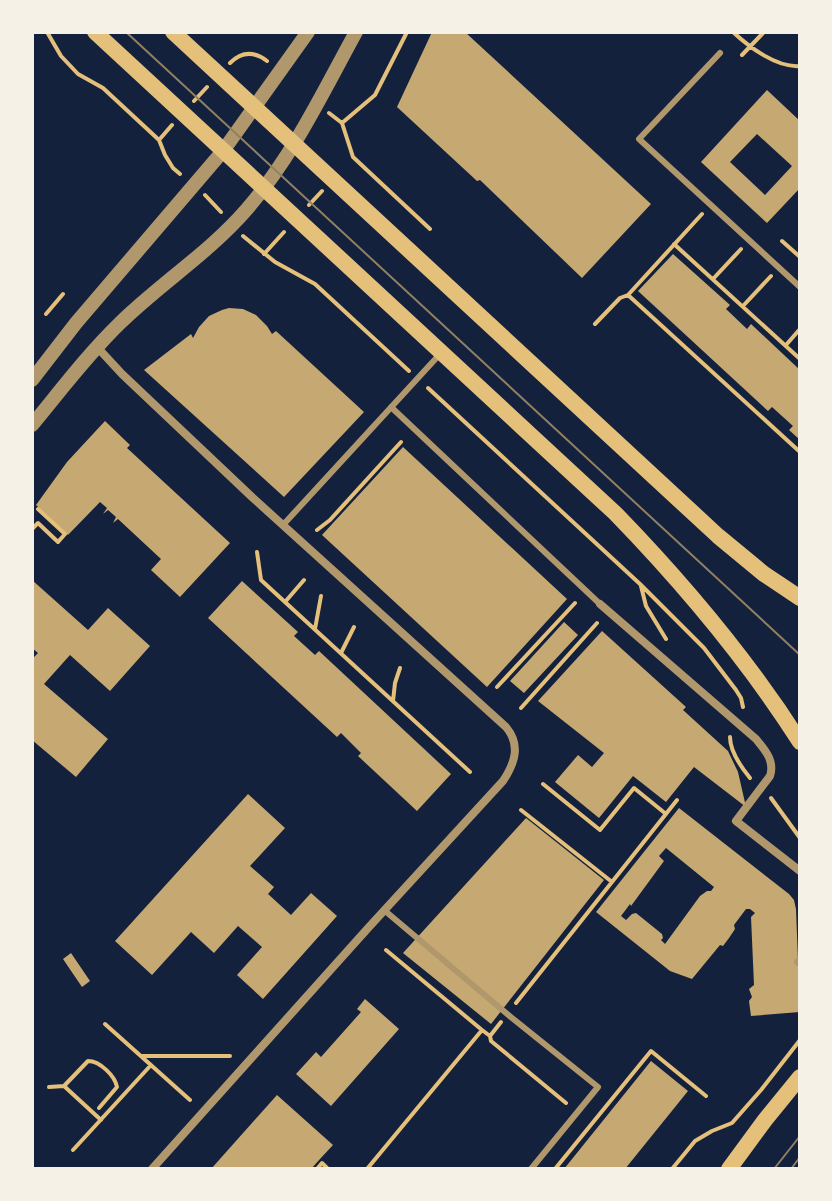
<svg xmlns="http://www.w3.org/2000/svg" width="832" height="1201" font-family="Signika,sans-serif">
<style>
.building{fill:#c6a872;fill-rule:evenodd}
.lines{fill:none;stroke-linecap:round;stroke-linejoin:round}
.path{stroke:#e5c07b;stroke-width:4}
.service{stroke:#b1986c;stroke-width:6}
.minor{stroke:#b1986c;stroke-width:8}
.tertiary{stroke:#b1986c;stroke-width:14}
.secondary{stroke:#e5c07b;stroke-width:16}
.tram{stroke:#918062;stroke-width:2}
</style>
<rect width="100%" height="100%" fill="#14213d"/>
<path class="building" d="M432 32H465L651 204 582 278 480 180 477 181 397 107Z
M767 90 800 121V188L767 223 701 162ZM757 134 792 166 765 195 730 162Z
M673 254 730 305 726 309 747 329 751 324 800 370V440L789 430 793 426 772 407 768 411 638 291Z
M229 308 243 309 256 315 267 326 272 334 276 331 364 412 284 497 144 370 191 334 193 338 199 327 209 316 222 310Z
M105 421 130 445 127 448 230 543 180 597 151 570 161 559 118 519 113 523 116 517 108 510 103 514 107 508 100 502 68 535 36 505 67 462Z
M403 447 567 599 487 687 322 535Z
M32 580 88 630 108 608 150 646 110 691 70 655 44 684 108 739 76 777 32 740V659L38 653 32 648Z
M242 581 298 632 294 636 315 655 319 651 451 774 417 811 358 756 361 753 341 733 337 737 208 618Z
M564 622 578 635 524 693 510 681Z
M602 631 686 707 683 710 728 751 738 772 746 807 694 767 666 802 633 776 599 818 555 782 578 755 592 767 604 753 538 701Z
M248 794 285 828 250 866 274 887 268 894 291 915 311 893 337 916 263 999 237 975 262 947 238 926 214 953 191 932 152 975 115 941Z
M679 808 789 894 794 900 796 909 800 1012 751 1016 749 1001 752 997 749 989 754 985 751 917 755 913 750 909H746L734 925 735 929 729 938 723 946 720 945 692 979 670 971 596 912ZM666 848 714 887 711 891H707L700 896 665 944 661 940 663 938 662 934 636 913 632 914 626 920 621 916 630 904 631 906 664 861 659 856Z
M526 818 604 880 491 1024 403 953Z
M71 953 90 981 82 987 63 959Z
M365 999 399 1029 331 1106 296 1074 316 1052 321 1057 361 1012 357 1009Z
M651 1061 688 1091 625 1169H564Z
M277 1095 333 1145 320 1159 311 1169H211Z"/>
<g class="lines">
<path class="path" d="M47 32 61 56 78 74 103 88 159 140 165 155 173 168 180 174
M733 32C749 47 777 68 800 66
M742 55 764 32
M230 63C242 51 254 51 267 61
M194 101 207 87
M329 113 342 123 353 157 430 229
M342 123 375 95 407 32
M159 140 172 125
M205 195 221 212
M309 205 322 191
M243 236 275 262 315 284 409 371
M782 241 800 257
M674 244 800 359
M264 254 284 232
M713 279 741 249
M628 295 800 452
M743 306 771 276
M46 314 63 294
M595 324 620 298 628 295 702 214
M786 345 800 329
M428 388 640 584 704 648 736 690 741 698 743 707
M32 529 38 523 58 542 65 534 38 509
M317 530 330 520 401 442
M257 552 261 580 470 772
M641 586 646 606 666 639
M285 602 304 580
M315 629 321 596
M341 653 354 627
M497 687 575 603
M393 701 395 683 400 668
M521 708 597 623
M730 737C730 751 741 767 750 778
M543 784 600 830 634 788 666 814
M771 798 800 838
M521 810 612 882
M386 950 482 1030 490 1036 491 1041 566 1103
M516 1003 677 800
M105 1024 190 1100
M490 1036 501 1022
M141 1056H230
M64 1086 88 1061C100 1061 115 1076 117 1087L99 1108
M49 1087 64 1086 101 1120
M73 1150 151 1065
M317 1169 322 1163 328 1169
M367 1169 482 1030
M555 1169 651 1051 706 1096
M672 1169 695 1141 712 1131 732 1123 761 1090 800 1040"/>
<path class="service" d="M720 53 639 139 800 287
M391 407 600 604
M283 525 440 354
M384 910 512 1018 598 1087 531 1169"/>
<path class="minor" d="M97 347 122 374 253 498 506 727C521 745 515 763 503 781L369 927 152 1169
M600 604 756 739C765 750 775 761 770 776L736 821 800 871
M798 962 800 961"/>
<path class="tertiary" d="M32 380 76 323 223 151 308 32
M32 425C61 390 88 354 120 323 161 283 210 252 247 209 293 156 323 92 356 32"/>
<path class="secondary" d="M95 32 615 513C683 583 747 659 800 742
M173 32 718 536 764 574 800 598
M729 1169 765 1120 800 1077"/>
<path class="tram" d="M126 32 800 655
M774 1169 800 1136
M791 1169 800 1157"/>
</g>
<rect width="832" height="1201" fill="none" stroke="#f6f1e7" stroke-width="68"/>
</svg>
